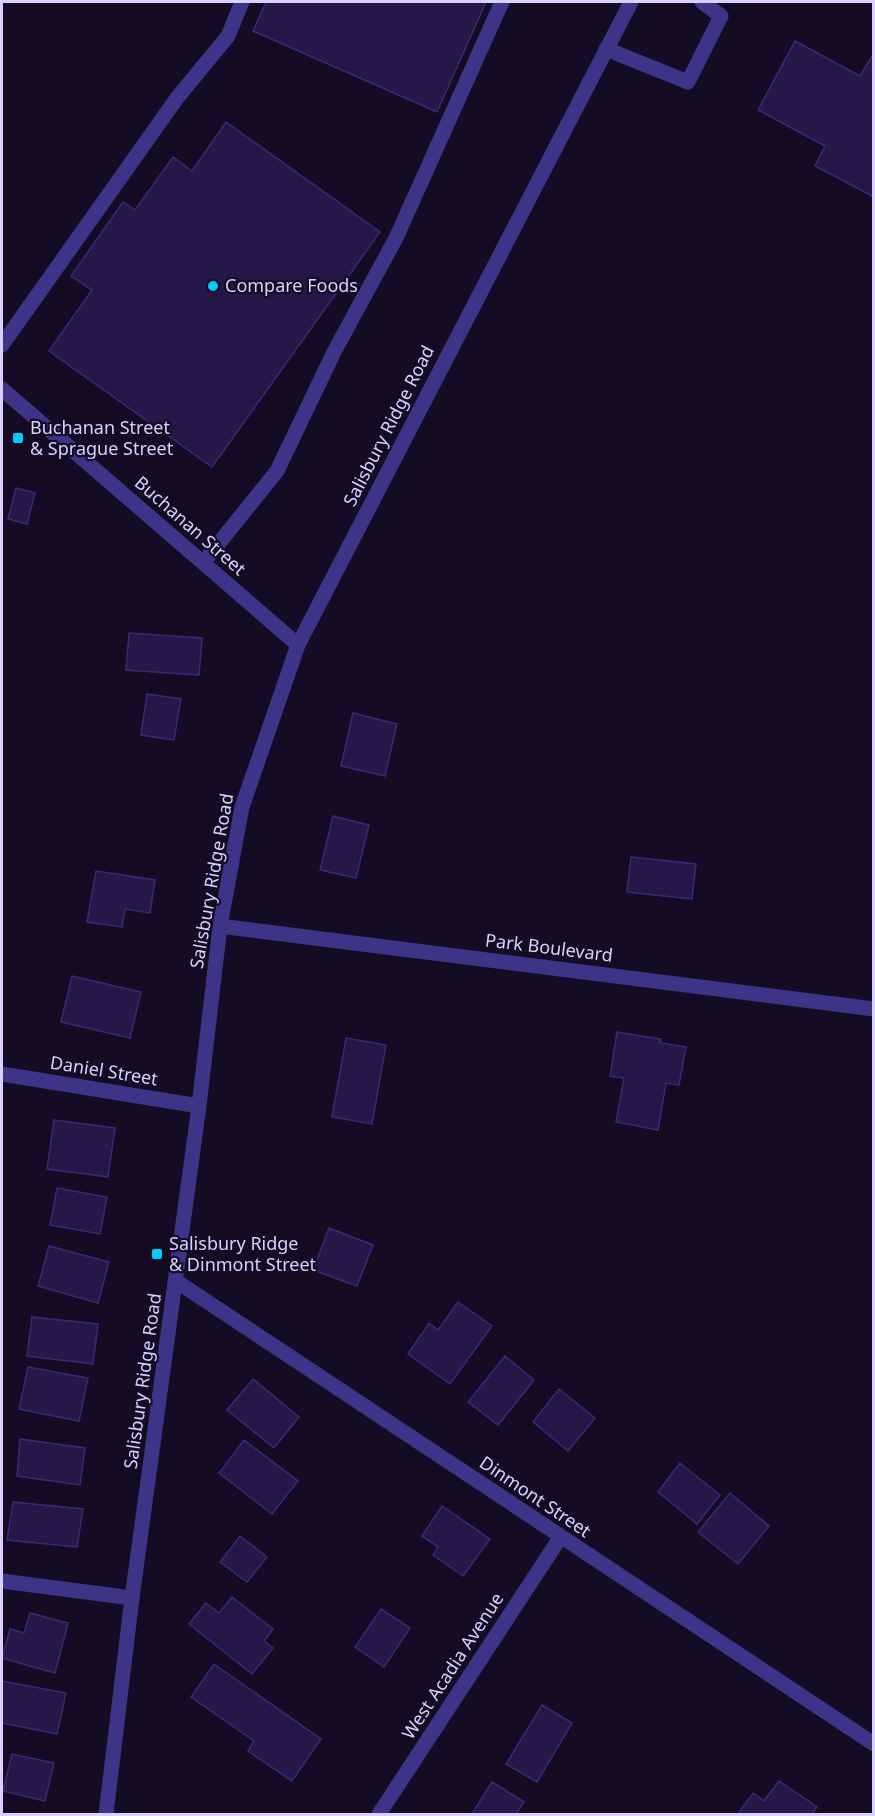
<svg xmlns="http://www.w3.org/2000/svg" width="875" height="1816" font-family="'Noto Sans',sans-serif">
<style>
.building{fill:#251747;stroke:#3d2775;stroke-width:1.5}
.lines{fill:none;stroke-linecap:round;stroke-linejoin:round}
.minor{stroke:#3e3487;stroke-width:15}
.poi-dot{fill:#00ccfb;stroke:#130c24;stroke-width:2}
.labels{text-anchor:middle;stroke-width:4.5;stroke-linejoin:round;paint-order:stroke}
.poi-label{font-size:18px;fill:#d9d0ff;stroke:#130c24;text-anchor:start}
.street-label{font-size:18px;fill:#d9d0ff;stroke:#130c24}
</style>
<rect width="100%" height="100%" fill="#130c24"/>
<path class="building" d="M266 2H486L437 112 253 31Z
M795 41 860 76 874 53V197L815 166 825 146 758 110Z
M226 122 380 232 212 467 49 351 92 290 71 276 123 202 135 210 173 157 192 171Z
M16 488 35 493 27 524 8 519Z
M129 633 202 638 199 675 126 670Z
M147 694 181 699 174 740 141 735Z
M353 713 397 724 385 776 341 766Z
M333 816 369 825 356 878 320 870Z
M631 857 696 864 692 899 627 892Z
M96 871 155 880 150 913 125 909 122 927 87 922Z
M72 976 141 992 130 1038 61 1022Z
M617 1032 661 1039 660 1043 686 1047 679 1085 666 1083 658 1130 616 1122 624 1078 610 1076Z
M346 1038 386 1045 372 1124 332 1117Z
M54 1120 115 1128 108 1177 47 1169Z
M57 1188 107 1197 100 1234 50 1225Z
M329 1228 373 1245 357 1286 313 1270Z
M49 1246 109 1262 98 1303 38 1286Z
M458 1302 492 1326 450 1384 408 1354 429 1323 438 1330Z
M32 1317 98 1324 93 1364 27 1356Z
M505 1356 534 1380 498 1425 468 1402Z
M28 1367 88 1378 79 1421 19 1409Z
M253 1379 299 1417 274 1448 227 1410Z
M559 1389 595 1418 568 1451 533 1422Z
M20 1439 85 1448 80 1485 17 1476Z
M244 1440 298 1481 272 1514 219 1473Z
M680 1463 720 1495 697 1524 658 1492Z
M730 1493 769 1526 738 1564 698 1532Z
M13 1502 83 1509 77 1547 7 1540Z
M442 1506 490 1539 463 1576 433 1555 438 1547 422 1536Z
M240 1536 267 1557 247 1582 220 1562Z
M232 1597 273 1629 264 1641 273 1648 252 1674 189 1624 206 1603 219 1613Z
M381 1609 410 1628 384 1667 355 1647Z
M30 1613 68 1623 55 1673 2 1658 10 1629 24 1633Z
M214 1664 321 1739 292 1781 248 1751 254 1741 191 1697Z
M2 1681 66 1693 57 1734 2 1723Z
M542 1705 572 1723 537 1782 506 1764Z
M12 1754 54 1763 45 1801 3 1791Z
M779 1781 817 1807 812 1814H738L753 1793 764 1801Z
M492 1782 524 1802 516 1814H472Z"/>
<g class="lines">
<path class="minor" d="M606 49 688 82 721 16 702 2
M2 345 177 98 228 36 242 2
M2 389 298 645
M203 563 277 471 334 352 396 238 502 2
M220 926 874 1009
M2 1074 199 1106
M176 1281 874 1744
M2 1581 132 1598
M106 1814 132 1598 199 1106 220 926 242 807 298 645 631 2
M379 1814 560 1538"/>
</g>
<g class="poi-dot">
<circle cx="213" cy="286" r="6"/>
<rect x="12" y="432" width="12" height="12" rx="3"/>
<rect x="151" y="1248" width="12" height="12" rx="3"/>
</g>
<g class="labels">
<g class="poi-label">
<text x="225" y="292">Compare Foods</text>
<text x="30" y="434">Buchanan Street<tspan x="30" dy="21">&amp; Sprague Street</tspan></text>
<text x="169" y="1250">Salisbury Ridge<tspan x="169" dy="21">&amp; Dinmont Street</tspan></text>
</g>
<g class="street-label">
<text transform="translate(389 426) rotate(-63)" y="6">Salisbury Ridge Road</text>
<text transform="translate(190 526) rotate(41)" y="6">Buchanan Street</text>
<text transform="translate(212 881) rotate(-80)" y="6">Salisbury Ridge Road</text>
<text transform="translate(549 948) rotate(7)" y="6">Park Boulevard</text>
<text transform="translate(104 1071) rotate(9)" y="6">Daniel Street</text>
<text transform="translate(143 1381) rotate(-82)" y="6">Salisbury Ridge Road</text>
<text transform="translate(535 1497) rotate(34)" y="6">Dinmont Street</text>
<text transform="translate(453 1666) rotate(-57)" y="6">West Acadia Avenue</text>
</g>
</g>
<rect width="875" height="1816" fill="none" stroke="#d9d0ff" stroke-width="6"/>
</svg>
